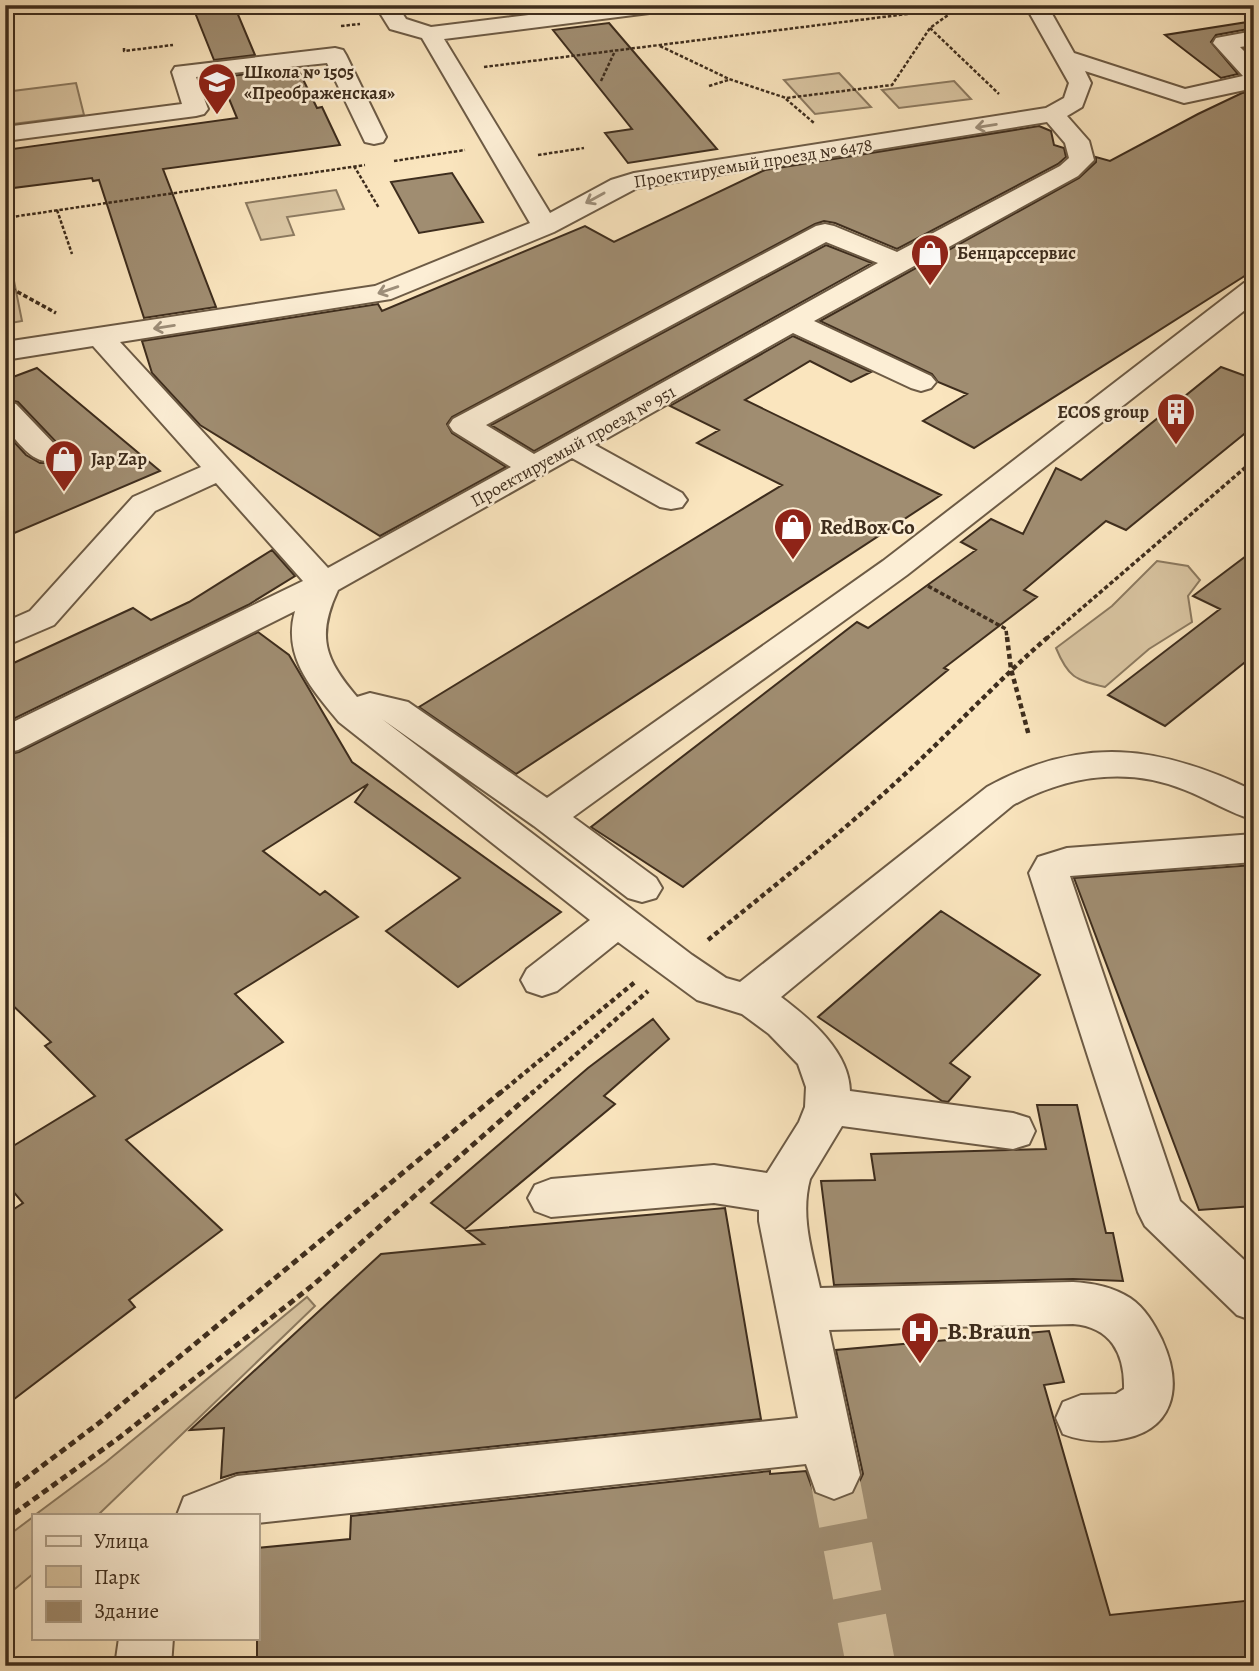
<svg xmlns="http://www.w3.org/2000/svg" width="1259" height="1671" font-family="Alegreya,serif">
<style>
.green{fill:#dac6a3;stroke:#8c7a60;stroke-width:2}
.building{fill:#a08d71;stroke:#3e2d1d;stroke-width:2}
.lines{fill:none;stroke-linecap:round;stroke-linejoin:round}
.minor-tunnel{stroke:#d4c09e;stroke-width:49;stroke-dasharray:49 24;stroke-linecap:butt}
.minor-casing{stroke:#6d5b45;stroke-width:4}
.path-far3{stroke:#3e2d1d;stroke-width:2.5;stroke-dasharray:3.5 2;stroke-linecap:butt}
.path-far2{stroke:#3e2d1d;stroke-width:3.5;stroke-dasharray:4.5 2.5;stroke-linecap:butt}
.path-far1{stroke:#3e2d1d;stroke-width:4.5;stroke-dasharray:5 3.5;stroke-linecap:butt}
.path{stroke:#3e2d1d;stroke-width:5;stroke-dasharray:7 4.5;stroke-linecap:butt}
.minor{fill:#fceed5;fill-rule:evenodd}
.oneway{stroke:#9d8e79}
.labels{text-anchor:middle;stroke-width:5;stroke-linejoin:round;paint-order:stroke}
.far-poi-label{font-size:18px;font-weight:bold;fill:#3e2d1d;stroke:#fceed5;text-anchor:start}
.far-street-label{font-size:18px;fill:#3e2d1d;stroke:#fceed5}
.poi-label{font-size:21px;font-weight:bold;fill:#3e2d1d;stroke:#fceed5;text-anchor:start}
.near-poi-label{font-size:24px;font-weight:bold;fill:#3e2d1d;stroke:#fceed5;text-anchor:start}
</style>
<rect width="100%" height="100%" fill="#fae5be"/>
<filter id="stains"><feTurbulence type="fractalNoise" baseFrequency=".00286" numOctaves="4"/><feColorMatrix values="0 0 0 0 .2 0 0 0 0 .09 0 0 0 0 .02 0 0 0 .5 -.17"/></filter>
<radialGradient id="worn" r=".72"><stop offset=".6" stop-color="#630" stop-opacity="0"/><stop offset="1" stop-color="#630" stop-opacity=".3"/></radialGradient>
<path class="green" d="M839 73 871 107 815 114 784 80Z
M954 81 971 99 899 108 882 90Z
M76 83 84 115 5 125V92Z
M336 190 344 209 287 217 294 235 261 240 246 203Z
M13 276 22 321 5 324V277Z
M1157 561 1188 566 1200 580 1188 596 1192 622 1149 649 1105 687C1075 680 1068 677 1056 648L1112 606Z
M307 1297 315 1306 98 1515H35L106 1462Z
M33 1517V1574L5 1597V1538Z"/>
<path class="building" d="M192 5H234L255 55 214 60Z
M1254 21V28L1216 35 1211 42 1238 74 1221 78 1165 35Z
M609 23 717 149 628 163 605 133 632 129 553 30Z
M298 69 317 108 322 107 340 145 163 169 216 307 144 318 99 180 93 181 92 178 5 189V150L237 118 220 77Z
M1254 91V270L974 448 923 421 967 394 938 382 932 374 820 321 1079 178 1096 162V157L1110 161 1198 114 1242 93Z
M1039 126 1051 131 1054 145 1064 148 1066 157 1058 164 897 249 835 223 824 221 815 224 452 417 447 424 452 433 506 467 380 536 200 425 152 373 142 341 378 304 382 311 585 226 614 242 765 170Z
M452 173 483 222 419 233 391 182Z
M826 245 872 263 534 451 491 425Z
M793 336 871 372 851 382 810 361 745 400 941 495 516 774 419 707 782 485 697 443 719 430 670 406Z
M1221 367 1254 379V426L1126 530 1106 521 1024 590 1037 597 944 668 948 670 683 887 591 827 857 622 868 628 976 550 961 542 991 519 1023 534 1056 468 1081 480Z
M37 368 160 471 5 537V432L26 455 40 463H58L64 455 60 446 18 402 5 399V380Z
M272 550 295 576 248 605 5 723V667L133 608 151 620 189 602Z
M1254 550V655L1165 726 1108 695 1220 609 1193 596Z
M258 632 289 655 352 762 561 912 458 987 386 931 460 878 355 802 368 784 263 851 320 895 325 891 358 917 235 994 283 1042 126 1140 222 1230 129 1300 135 1307 5 1406V1215L23 1203 5 1182V1151L95 1096 45 1046 51 1042 5 998V755L19 752Z
M1254 865V1206L1199 1210 1074 878Z
M941 911 1040 975 950 1063 970 1077 948 1102 942 1101 818 1017Z
M653 1019 669 1039 604 1096 615 1104 465 1229 431 1203 588 1068Z
M1037 1105H1077L1106 1233H1113L1123 1281 1073 1279 834 1285 821 1181 875 1180 871 1154 1046 1149Z
M725 1208 761 1419 237 1473 221 1478 224 1428 190 1430 381 1254 484 1244 467 1231Z
M1049 1331 1064 1382 1044 1385 1110 1615 1254 1600V1666H257V1548L350 1539 351 1516 770 1471V1474L806 1471 814 1493 835 1501 854 1493 863 1474 836 1350Z"/>
<g class="lines">
<path class="minor-tunnel" d="M834 1475 871 1666"/>
<defs>
<path id="minor" d="M375 5H397L406 19 431 27 611 5H676L673 10 665 11 444 39 550 213 611 180 634 173 1046 108 1064 98 1069 83 1025 5H1047L1074 53 1185 89 1243 76 1213 43 1216 38 1254 31V45L1240 47 1254 61V88L1184 103 1085 71 1091 83 1082 107 1067 116 1089 141 1094 160 1078 176 814 321 931 376 936 382 931 388 921 391 911 388 793 333 595 445 682 493 687 500 682 507 671 509 660 507 572 458 338 590C316 637 325 659 357 697L370 693 408 702 547 798 883 561 1244 283 1254 281V303L907 575 573 817 656 878 662 888 656 898 642 902 628 898 534 826 382 719 692 955 726 978 740 982 987 787C1082 735 1159 745 1254 791V820C1230 813 1208 799 1185 790 1127 766 1066 776 1013 805L781 997C810 1019 849 1051 850 1091L1013 1113 1029 1118 1035 1131 1029 1144 1013 1149 842 1126 810 1179C800 1216 812 1252 820 1288L1073 1282C1092 1283 1113 1287 1130 1298 1145 1308 1154 1324 1162 1340 1184 1388 1174 1433 1116 1440 1097 1442 1081 1441 1063 1434L1056 1418 1063 1402 1081 1395 1116 1394 1124 1389C1125 1354 1111 1327 1073 1324L829 1330 860 1475 852 1492 834 1499 816 1492 806 1464 257 1523V1515H177L184 1497 237 1476 798 1418 759 1221V1210L714 1203 551 1217 535 1211 528 1198 535 1185 551 1179 714 1165 767 1173 799 1122 805 1107 806 1087 798 1064 769 1034 742 1014 697 1000 618 942 557 991 542 996 527 991 521 980 527 969 590 920 339 722C312 689 282 657 295 611L18 750 5 753V726L303 581 216 483 155 511 54 625 5 646V622L30 611 133 497 201 467 93 346 5 360V342L375 286 530 223 422 38 390 29ZM1047 122 1065 143 1069 158 1060 166 897 252 834 226 825 224 816 226 453 419 449 425 453 431 511 467 328 568 120 342 391 299 554 232 637 188ZM826 242 878 263 534 454 486 425Z
M335 48 343 50 346 55 386 137 383 142 374 144 365 142 327 63 196 77 208 109 204 114 196 116 5 141V127L182 104 172 72 175 67Z
M5 401 16 404 58 448 62 454 58 460C33 467 21 444 5 428Z
M1254 834V862L1070 876 1180 1201 1254 1269V1321L1237 1315 1145 1226 1138 1212 1029 873 1038 857 1067 848Z
M119 1638H173L171 1666H115Z"/>
</defs>
<use href="#minor" class="minor-casing"/>
<path class="path-far3" d="M341 26 360 24
M930 28 999 94
M660 46 729 79 786 98 892 85 930 28 962 5
M124 48V51L173 45
M484 67 955 8 952 5
M601 81 615 51
M709 86 728 80
M786 99 814 123
M538 155 584 148
M394 161 465 150
M354 166 379 208
M57 210 72 254
M5 218 365 165"/>
<path class="path-far2" d="M5 285 56 313
M928 586 1006 629 1007 639
M1046 639 1254 460"/>
<path class="path-far1" d="M1007 637 1011 669 1029 736
M708 940C780 881 853 824 920 760 963 719 1003 676 1048 637
M499 1094 635 982
M531 1094 648 991"/>
<path class="path" d="M5 1494 99 1423 501 1092
M5 1520 120 1437 313 1285 533 1092"/>
<use href="#minor" class="minor"/>
</g>
<defs><path id="oneway-shaft" d="M-6 0H5M1.5-3L5.5 0L1.5 3" fill="none" stroke-width="1.6" stroke-linecap="round" stroke-linejoin="round" transform="scale(1.75)"/></defs>
<g class="oneway">
<use href="#oneway-shaft" transform="translate(986 126) rotate(171)"/>
<use href="#oneway-shaft" transform="translate(595 198) rotate(151)"/>
<use href="#oneway-shaft" transform="translate(388 290) rotate(161)"/>
<use href="#oneway-shaft" transform="translate(164 327) rotate(171)"/>
</g>
<defs>
<symbol id="school-pin" viewBox="-11 -11 22 30"><path d="M0 17L-7.5 6A9.5 9.5 0 1 1 7.5 6Z" fill="#8f2418" stroke="#fceed5"/><path d="M0-5L7-2L0 1L-7-2ZM-4 1L0 2.5L4 1V4Q0 6-4 4Z" fill="#fff"/></symbol>
<symbol id="shop-pin" viewBox="-11 -11 22 30"><path d="M0 17L-7.5 6A9.5 9.5 0 1 1 7.5 6Z" fill="#8f2418" stroke="#fceed5"/><path d="M-5-2.5h2.3a2.7 3.5 0 0 1 5.4 0H5L5.5 6h-11ZM-1.5-2.5h3a1.5 2.3 0 0 0-3 0Z" fill="#fff"/></symbol>
<symbol id="building-pin" viewBox="-11 -11 22 30"><path d="M0 17L-7.5 6A9.5 9.5 0 1 1 7.5 6Z" fill="#8f2418" stroke="#fceed5"/><path d="M-4-6H4V6H1V3H-1V6H-4ZM-2.5-4.3h1.7v1.8h-1.7ZM.8-4.3h1.7v1.8H.8ZM-2.5-1h1.7V.8h-1.7ZM.8-1h1.7V.8H.8Z" fill="#fff"/></symbol>
<symbol id="hospital-pin" viewBox="-11 -11 22 30"><path d="M0 17L-7.5 6A9.5 9.5 0 1 1 7.5 6Z" fill="#8f2418" stroke="#fceed5"/><path d="M-5-5h3v3.5h4V-5h3V5h-3V1.5h-4V5h-3Z" fill="#fff"/></symbol>
</defs>
<g fill-rule="evenodd">
<use href="#school-pin" x="195" y="60" width="44" height="60"/>
<use href="#shop-pin" x="908" y="231" width="44" height="60"/>
<use href="#building-pin" x="1154" y="390" width="44" height="60"/>
<use href="#shop-pin" x="42" y="437" width="44" height="60"/>
<use href="#shop-pin" x="771" y="505" width="44" height="60"/>
<use href="#hospital-pin" x="898" y="1309" width="44" height="60"/>
</g>
<g class="labels">
<g class="far-poi-label">
<text x="244" y="78">Школа № 1505<tspan x="244" dy="21">«Преображенская»</tspan></text>
<text x="957" y="259">Бенцарссервис</text>
<text x="1149" y="418" text-anchor="end">ECOS group</text>
<text x="91" y="465">Jap Zap</text>
</g>
<g class="far-street-label">
<text transform="translate(753 163) rotate(-9)" y="6">Проектируемый проезд № 6478</text>
<text transform="translate(573 446) rotate(-29)" y="6">Проектируемый проезд № 951</text>
</g>
<g class="poi-label">
<text x="820" y="534">RedBox Co</text>
</g>
<g class="near-poi-label">
<text x="947" y="1339">B.Braun</text>
</g>
</g>
<rect width="1259" height="1671" fill="none" stroke="#fae5be" stroke-width="28"/>
<rect x="7" y="7" width="1245" height="1657" fill="none" stroke="#3e2d1d" stroke-width="3.5"/>
<rect x="14" y="14" width="1231" height="1643" fill="none" stroke="#3e2d1d" stroke-width="2"/>
<rect x="32" y="1514" width="228" height="126" fill="#fceed5" stroke="#b0a18b" stroke-width="2"/>
<rect x="46" y="1536" width="35" height="10" fill="#fceed5" stroke="#b0a18b" stroke-width="2"/>
<text x="94" y="1548" font-size="21" fill="#3e2d1d">Улица</text>
<rect x="46" y="1566" width="35" height="21" fill="#dac6a3" stroke="#b0a18b" stroke-width="2"/>
<text x="94" y="1584" font-size="21" fill="#3e2d1d">Парк</text>
<rect x="46" y="1601" width="35" height="21" fill="#a08d71" stroke="#b0a18b" stroke-width="2"/>
<text x="94" y="1618" font-size="21" fill="#3e2d1d">Здание</text>
<rect width="100%" height="100%" filter="url(#stains)"/>
<rect width="100%" height="100%" fill="url(#worn)"/>
</svg>
